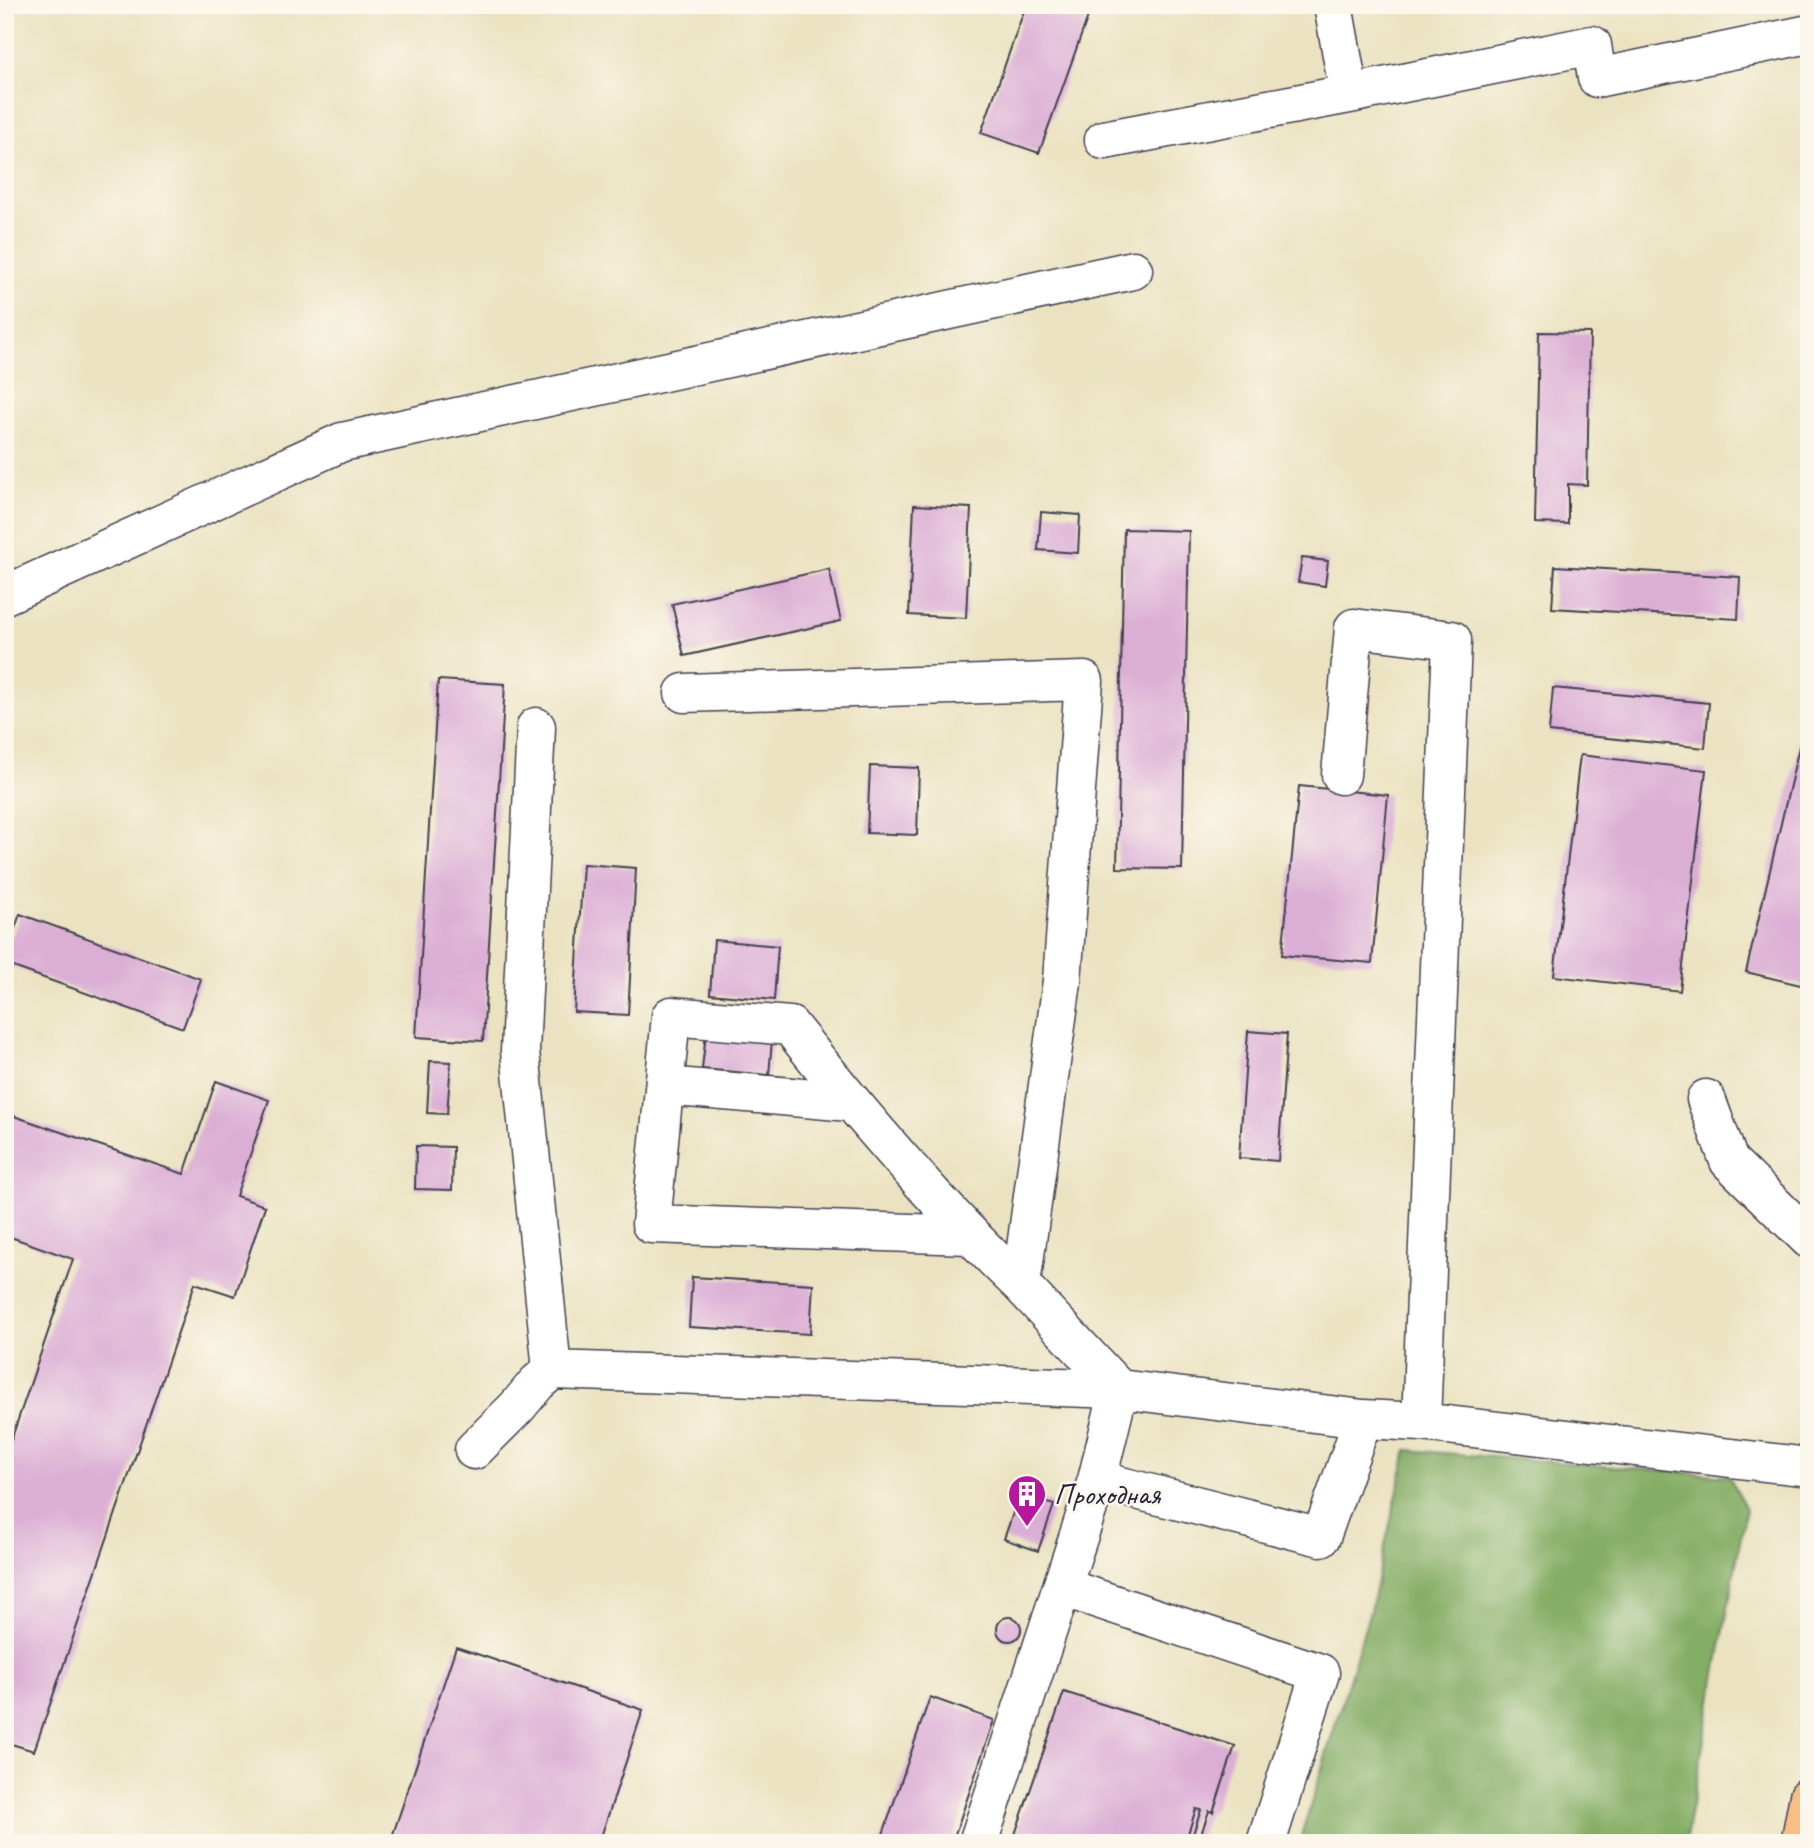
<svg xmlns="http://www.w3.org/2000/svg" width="1814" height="1848" font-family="Caveat,sans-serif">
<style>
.forest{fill:#84ad65;stroke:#536850;stroke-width:2}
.building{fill:#dbaed5}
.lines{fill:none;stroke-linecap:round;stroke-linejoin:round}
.minor-casing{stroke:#403f4f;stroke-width:41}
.major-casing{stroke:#403f4f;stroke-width:41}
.minor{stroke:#fff;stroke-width:38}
.major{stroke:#f7be87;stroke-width:38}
.labels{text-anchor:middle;stroke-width:5;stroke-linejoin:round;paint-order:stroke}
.poi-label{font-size:30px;fill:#22223b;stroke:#fbf7ec;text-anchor:start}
</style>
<rect width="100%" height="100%" fill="#fbf7ec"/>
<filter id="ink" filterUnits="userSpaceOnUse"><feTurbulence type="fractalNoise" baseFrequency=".0143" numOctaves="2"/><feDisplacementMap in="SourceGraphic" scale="14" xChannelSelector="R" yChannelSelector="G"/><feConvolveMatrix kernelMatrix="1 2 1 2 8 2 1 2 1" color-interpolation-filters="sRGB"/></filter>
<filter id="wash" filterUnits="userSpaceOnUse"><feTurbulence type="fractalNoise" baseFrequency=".00686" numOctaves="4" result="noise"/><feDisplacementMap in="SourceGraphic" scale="28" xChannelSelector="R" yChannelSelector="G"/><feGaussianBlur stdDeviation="1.57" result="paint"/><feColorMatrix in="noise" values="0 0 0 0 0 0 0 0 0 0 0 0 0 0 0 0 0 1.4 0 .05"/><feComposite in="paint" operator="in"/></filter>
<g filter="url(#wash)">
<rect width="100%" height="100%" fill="#eae2c0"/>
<path class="forest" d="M1407 1450 1729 1476 1746 1509 1685 1843H1299L1370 1611Z"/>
<g id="blocks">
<path class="building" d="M1026 5H1092L1039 153 981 133Z
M1539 332 1590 333 1587 485 1568 484V524L1535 523Z
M914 505 971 508 966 618 909 615Z
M1041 512 1080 515 1078 553 1038 550Z
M1124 529 1189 531 1182 869 1117 868Z
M1302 558 1328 561 1325 586 1298 582Z
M1555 566 1740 577 1738 619 1552 608Z
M829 569 841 621 684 656 672 604Z
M438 680 505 684 483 1041 416 1037Z
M1553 688 1709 703 1705 748 1549 732Z
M1803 730 1809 731V987L1746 972Z
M1580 755 1706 770 1680 991 1554 976Z
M870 766 919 768 917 835 867 833Z
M1299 786 1388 795 1372 963 1282 955Z
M583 864 636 868 628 1015 574 1012Z
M20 914 201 979 183 1028 5 964V956Z
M714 940 778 946 774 1000 710 994Z
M1248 1031 1287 1034 1278 1161 1239 1158Z
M706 1033 772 1040 769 1075 702 1069Z
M430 1061 451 1062 447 1114 427 1113Z
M216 1081 269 1100 236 1196 265 1206 235 1296 195 1283 34 1751 5 1742V1458L73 1259 5 1235V1113L184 1174Z
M416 1146 453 1147 452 1190 415 1189Z
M692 1277 813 1284 810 1334 689 1327Z
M1020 1493 1054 1505 1038 1551 1004 1539Z
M997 1629a12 12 0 1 1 24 0a12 12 0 1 1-24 0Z
M456 1647 643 1710 599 1843H390Z
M1064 1692 1235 1746 1213 1812 1209 1811 1198 1843H1190L1201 1810 1196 1809 1185 1843H1012Z
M930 1697 994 1720 952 1843H880Z"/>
</g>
</g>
<g filter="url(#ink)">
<use href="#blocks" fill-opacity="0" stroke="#403f4f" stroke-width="2"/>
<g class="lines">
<defs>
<path id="minor" d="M1333 5 1349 94
M1104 140 1349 94 1592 45 1597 78 1809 34
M5 595 342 442 1133 270
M684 693 1084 681 1062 981 1021 1285 1119 1389 1097 1480 978 1843
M536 727 520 1051 552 1370
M1341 775 1354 628 1452 640 1421 1422
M665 1086 850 1102
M1706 1099 1729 1161 1809 1239
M969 1235 651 1224 671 1016 790 1026C862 1117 937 1205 1021 1285
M474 1450 517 1407 537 1383 552 1370 1119 1389 1363 1419 1421 1422 1809 1467
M1097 1480 1321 1537 1363 1419
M1062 1587 1320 1673 1266 1843"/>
<path id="major" d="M1800 1843 1809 1796"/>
</defs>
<use href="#minor" class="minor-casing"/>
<use href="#major" class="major-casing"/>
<use href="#minor" class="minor"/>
<use href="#major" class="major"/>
</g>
</g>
<defs>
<symbol id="building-pin" viewBox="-11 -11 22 30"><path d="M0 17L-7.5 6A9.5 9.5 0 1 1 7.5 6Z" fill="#b5179e" stroke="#fbf7ec"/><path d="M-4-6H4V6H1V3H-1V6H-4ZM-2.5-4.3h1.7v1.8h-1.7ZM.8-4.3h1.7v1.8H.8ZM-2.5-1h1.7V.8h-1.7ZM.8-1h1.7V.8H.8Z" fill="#fff"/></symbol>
</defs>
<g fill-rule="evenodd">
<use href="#building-pin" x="1005" y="1472" width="44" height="60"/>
</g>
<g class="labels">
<g class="poi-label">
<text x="1054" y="1504">Проходная</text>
</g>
</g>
<rect width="1814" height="1848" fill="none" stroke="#fbf7ec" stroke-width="28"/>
</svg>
